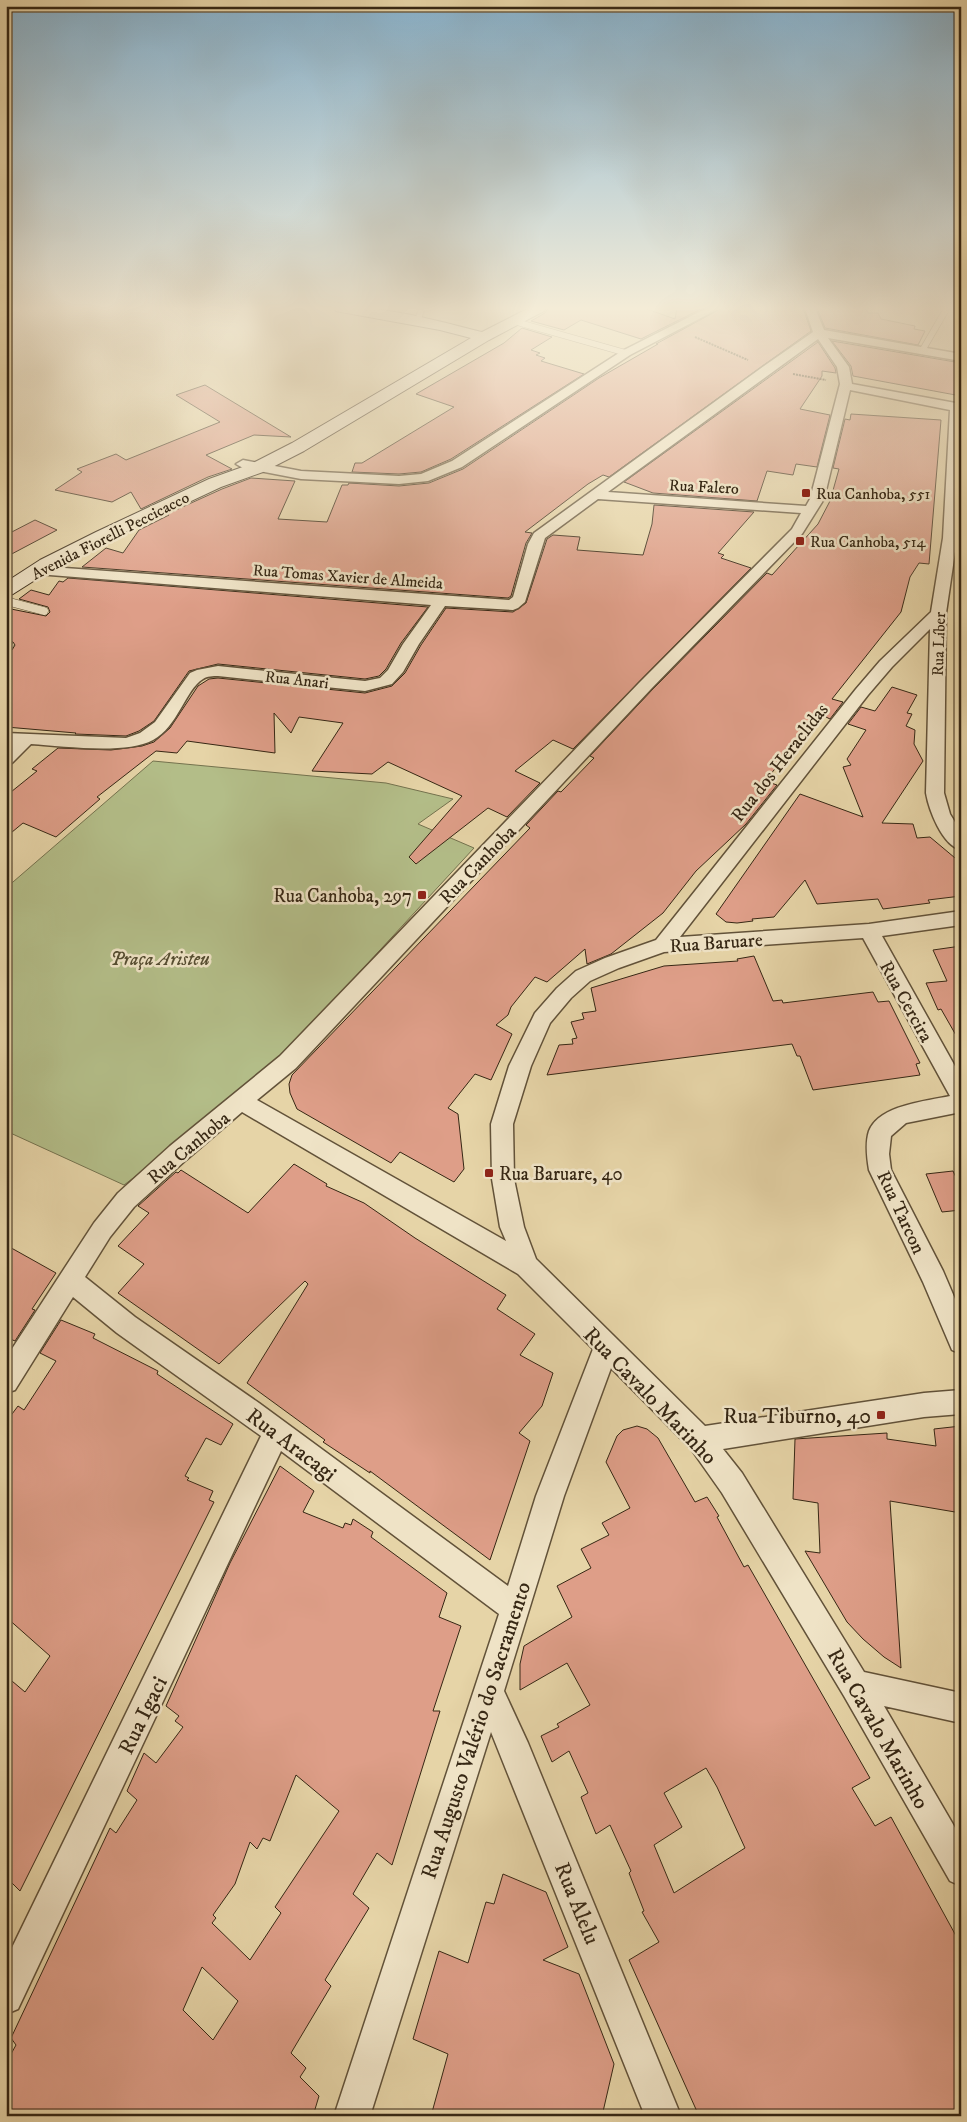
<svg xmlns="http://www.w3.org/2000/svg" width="967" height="2122" font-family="'IM FELL DW Pica',serif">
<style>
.green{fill:#b3bd88;stroke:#74724e}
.building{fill:#de9e88;stroke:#362714;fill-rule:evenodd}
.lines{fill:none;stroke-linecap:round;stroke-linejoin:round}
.lane-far1-casing{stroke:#625239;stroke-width:7}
.lane-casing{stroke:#625239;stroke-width:9}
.street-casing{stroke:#625239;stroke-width:3}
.secondary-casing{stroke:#362714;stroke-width:2}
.path{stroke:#362714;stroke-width:2;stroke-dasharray:2 1;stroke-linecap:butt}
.lane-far1{stroke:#efe3c6;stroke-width:5.5}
.lane{stroke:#efe3c6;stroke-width:8}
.street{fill:#efe3c6;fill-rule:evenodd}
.secondary{fill:#efe3c6;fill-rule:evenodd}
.poi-dot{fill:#8f2418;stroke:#efe3c6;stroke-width:2}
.labels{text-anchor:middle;stroke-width:5;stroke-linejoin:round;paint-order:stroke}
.far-street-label{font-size:16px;fill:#362714;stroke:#efe3c6}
.far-poi-label{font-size:16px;fill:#362714;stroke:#efe3c6;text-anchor:start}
.street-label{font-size:19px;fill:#362714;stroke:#efe3c6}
.poi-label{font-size:19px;fill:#362714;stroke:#efe3c6;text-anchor:end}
.park-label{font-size:19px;font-style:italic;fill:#554c31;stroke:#efe3c6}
.near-street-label{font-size:22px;fill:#362714;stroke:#efe3c6}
.near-poi-label{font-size:22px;fill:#362714;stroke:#efe3c6;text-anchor:end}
</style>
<rect width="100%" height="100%" fill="#e6d4a7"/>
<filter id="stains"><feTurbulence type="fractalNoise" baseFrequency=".004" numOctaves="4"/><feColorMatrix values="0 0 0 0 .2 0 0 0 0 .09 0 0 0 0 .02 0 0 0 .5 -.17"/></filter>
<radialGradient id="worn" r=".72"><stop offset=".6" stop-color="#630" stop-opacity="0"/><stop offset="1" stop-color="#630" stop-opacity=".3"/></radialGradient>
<path class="green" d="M153 761 386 783 453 799 418 824 474 848 322 1013 238 1098 124 1185 6 1131V888Z"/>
<path class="building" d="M548 308H644L675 319 677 308H703L641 339 581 320 564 330 531 321 545 313Z
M722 308H803L811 331 609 477 603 475 588 484 525 532 532 533 526 543 511 596 508 598 82 567 106 548 123 553 139 530 169 515 167 514 222 489 251 478 295 481 278 519 327 522 342 485H348L349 483 399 486 429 483 463 469 599 378 658 344H656Z
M817 308H865L868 313H878L881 319 915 326 914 329 925 331 918 345 825 328Z
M522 328 552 337 531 350 540 353 536 355 545 358 541 361 584 374 451 459 421 472 399 474 352 472 355 463H362L454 407 416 394 504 343Z
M832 341 961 363V396L853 376 851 366Z
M818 342 835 368 836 373 822 371V376L800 409 830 415 817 467 796 464 793 475 767 471 757 501 653 493 624 482Z
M205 385 291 437 254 435 206 455 232 469 208 477 141 509 131 492 112 502 55 490 82 472 77 469 116 454 126 460 220 422 176 395Z
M851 414 941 420 929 564 919 563 910 577 901 612 832 699 843 702 830 719 820 714 765 781 777 785 746 824 696 871 663 913 611 954 587 964 585 949 547 982 535 977 511 1007 508 1015 496 1025 512 1034 491 1080 475 1074 448 1108 458 1114 464 1169 454 1182 400 1152 391 1163 297 1109 290 1093 289 1084 292 1075 530 828 526 825 558 791 561 792 594 758 590 756 652 690 767 573 772 575 818 524 830 501 839 469 833 468 845 419 850 420Z
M654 505 754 512 718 553 724 555 721 558 751 568 573 749 553 740 515 771 540 783 507 817 488 808 416 864 409 857 462 796 388 762 372 774 312 771 343 723 299 717 291 733 274 713 275 753 187 741 177 753 156 751 97 797 100 799 56 837 23 823 6 837V796L37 771 32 769 58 748 111 750 142 746 154 742 170 728 198 686 209 679 218 678 365 693 392 686 405 673 421 645 446 608 513 612 526 603 547 539 553 535 580 537 577 550 643 555 652 524Z
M35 520 57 530 6 557V535Z
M68 578 428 607 401 643 386 669 379 676 365 679 218 664 189 671 154 721 139 731 126 736 75 734 76 733 6 727V651L12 650 15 645 13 642 6 640V608L46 616 50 612 48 607 19 599 31 590 49 595 59 581 63 582Z
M892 687 917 695 907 713 912 714 906 726 915 730 914 744 923 761 882 823 913 824 917 838 930 837 961 863V896L928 900 930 903 883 909 878 899 817 904 805 880 774 917 752 919 753 921 737 923 726 922 716 914 800 794 863 817 843 767 851 765 847 759 866 730 848 724 861 707 875 711Z
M961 946V1044L941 1009 938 1010 926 983 947 981 933 950Z
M754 956 773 1001 782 1000 783 1003 873 992 878 1002 889 1001 920 1063 916 1064 920 1075 813 1090 800 1056H797L792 1044 547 1075 559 1045 573 1044 572 1039 577 1038 571 1022 584 1019 582 1013 596 1011 591 988 664 966 738 961 737 959Z
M294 1164 327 1184 326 1186 364 1203 415 1238 506 1295 497 1309 535 1334 520 1355 553 1373 542 1406 519 1433 530 1441 490 1560 370 1471V1473L323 1442 325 1440 247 1383 308 1284 305 1281 219 1364 118 1293 144 1264 118 1246 149 1213 138 1206 176 1172 178 1173 181 1170 248 1213Z
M953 1171 961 1188V1210L942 1212 926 1174Z
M6 1245 56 1273 32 1309 35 1310 15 1341 6 1337Z
M61 1320 95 1334 93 1338 158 1371 157 1374 233 1424 221 1445 206 1438 185 1476 189 1478 187 1480 213 1491 209 1500 214 1502 20 1891 6 1877V1676L25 1692 50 1656 6 1617V1422L18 1406 24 1410 56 1361 40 1353Z
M637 1426 647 1429 658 1438 695 1502 707 1497 719 1516 717 1517 744 1567 748 1565 870 1778 852 1788 875 1826 891 1817 961 1945V2116H699L629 1960 659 1942 642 1912 644 1911 629 1873 631 1871 610 1825 596 1834 581 1797 588 1793 569 1751 552 1762 541 1736 559 1727 557 1724 590 1705 567 1663 520 1690V1664L524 1646 572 1617 557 1586 591 1568 581 1549 609 1535 602 1523 630 1508 606 1462 617 1436 623 1430ZM706 1768 717 1787 745 1848 674 1893 654 1845 682 1827 664 1793Z
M961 1426V1513L890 1501 901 1668 884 1657 863 1639 847 1622 805 1551 820 1553 818 1503 793 1499 795 1439 887 1433V1439L936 1446 934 1429Z
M280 1466 314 1491 303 1512 343 1528 345 1523 351 1525 353 1519 373 1532 371 1537 447 1593 439 1617 461 1626 433 1711H440L392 1865 377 1853 353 1894 369 1908 325 1980 331 1986 291 2053 306 2068 300 2077 319 2096 313 2116H6V2063L16 2045 11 2038 110 1828 116 1833 137 1800 127 1791 144 1753 156 1763 183 1727 175 1721 179 1716 166 1706 230 1563ZM296 1775 339 1811 275 1907 281 1913 250 1960 212 1923 216 1918 213 1915 235 1884 250 1842 257 1849 263 1838 270 1841ZM202 1967 238 2001 213 2040 183 2010Z
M503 1874 546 1892 568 1947 543 1960 579 1974 614 2064 602 2116H431L448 2054 413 2039 439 1951 468 1963 486 1902 494 1904Z"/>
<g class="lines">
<defs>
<path id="lane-far1" d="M513 321 626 353
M417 322 422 308
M922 351 947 308"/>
<path id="lane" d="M6 601 44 611
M6 645 9 646"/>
<path id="street" d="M707 308H720L630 355 462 467 428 481 399 484 301 479 243 468 236 464 243 460 301 471 399 476 421 474 452 461 622 351Z
M805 308H815L824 330 961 354V361L828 338 849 367 852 384 961 404 957 538 946 613 944 793 950 814 961 832V850C942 845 929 810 926 793L930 629 892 667 868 695 680 937 869 924 961 911V925L882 936 961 1077V1112L906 1123 891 1136 889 1154 891 1170 943 1271 961 1313V1354L952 1350 923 1282 869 1170C867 1158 865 1143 869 1131 879 1105 927 1101 950 1096L863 938 664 952 619 968 590 981 571 998 550 1023 531 1066 513 1124 514 1179 524 1227 536 1259 705 1426 924 1393 961 1390V1414L924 1417 723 1449 742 1473 864 1672 961 1693V1723L884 1706 961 1838V1886L950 1881 844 1696 722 1493 691 1449 611 1368 564 1496 504 1691 528 1743 681 2116H645L491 1732 370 2116H334L499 1614 281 1451 18 2009 6 2014V1960L261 1436 117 1333 73 1297 15 1390 6 1393V1358L94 1223 118 1193 170 1146 280 1056 639 683 792 529 801 513 598 499 545 538 525 602 518 608 513 610 445 606 419 644 403 672 392 684 365 691 218 676C213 676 207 676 203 679 185 690 178 727 153 740 126 755 63 746 31 744L12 763 6 764V749L12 744 6 743V733L126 738 140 733 155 722 190 673 197 670 218 666 365 681 380 678 388 670 403 644 431 605 37 574 32 573 30 570 32 567 37 566 509 600 513 597 528 544 534 533 764 366 813 332ZM818 339 837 367 840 384 810 499 806 506 608 492ZM850 390 950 410 943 538 931 612 880 661 856 689 656 940 605 958 576 971 557 988 535 1013 509 1066 491 1124 492 1179 500 1227 506 1241 257 1100 296 1068 651 689 802 534 824 499ZM242 1112 518 1274 593 1349 536 1496 508 1586 259 1403 135 1317 85 1277 110 1237 134 1207 186 1160Z"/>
<path id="secondary" d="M334 308C379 304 438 321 482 332L529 308H546L544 311 489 340 304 451 263 472 221 487 108 540 54 568 13 594 6 596V582L40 560 96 532 209 479 251 464 292 443 471 338 440 330 341 312 336 311Z"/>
</defs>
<use href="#lane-far1" class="lane-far1-casing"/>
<use href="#lane" class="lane-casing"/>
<use href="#street" class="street-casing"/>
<use href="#secondary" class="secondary-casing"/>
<path class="path" d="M695 337 748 360
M793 374 826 380"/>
<use href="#lane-far1" class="lane-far1"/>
<use href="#lane" class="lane"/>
<use href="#street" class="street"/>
<use href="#secondary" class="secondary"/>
</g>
<linearGradient id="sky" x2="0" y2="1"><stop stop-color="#88b5d2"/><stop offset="0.51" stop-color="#f4ecd7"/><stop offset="1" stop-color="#f4ecd7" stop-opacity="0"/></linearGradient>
<rect width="967" height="605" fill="url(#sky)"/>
<g class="poi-dot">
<rect x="801" y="488" width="10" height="10" rx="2.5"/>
<rect x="795" y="536" width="10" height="10" rx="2.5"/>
<rect x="417" y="890" width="10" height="10" rx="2.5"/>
<rect x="484" y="1168" width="10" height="10" rx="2.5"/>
<rect x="876" y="1410" width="10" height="10" rx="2.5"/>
</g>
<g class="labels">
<g class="far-street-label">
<text transform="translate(704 486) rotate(3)" y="6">Rua Falero</text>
<text transform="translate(110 535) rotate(-27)" y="6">Avenida Fiorelli Peccicacco</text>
<text transform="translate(348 576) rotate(4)" y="6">Rua Tomas Xavier de Almeida</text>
<text transform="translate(938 644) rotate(-88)" y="6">Rua Líber</text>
<text transform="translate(297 679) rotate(6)" y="6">Rua Anari</text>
</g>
<g class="far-poi-label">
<text x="816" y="499">Rua Canhoba, 551</text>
<text x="810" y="547">Rua Canhoba, 514</text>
</g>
<g class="street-label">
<text transform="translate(779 762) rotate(-52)" y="7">Rua dos Heraclidas</text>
<text transform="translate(477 864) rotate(-46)" y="7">Rua Canhoba</text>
<text transform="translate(716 942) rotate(-4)" y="7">Rua Baruare</text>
<text transform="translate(907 1001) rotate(61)" y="7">Rua Cercira</text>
<text transform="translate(188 1147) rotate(-40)" y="7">Rua Canhoba</text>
<text transform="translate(902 1212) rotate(65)" y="7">Rua Tarcon</text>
</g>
<g class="poi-label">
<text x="412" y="902">Rua Canhoba, 297</text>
<text x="499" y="1180" text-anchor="start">Rua Baruare, 40</text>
</g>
<g class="park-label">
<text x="160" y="965">Praça Aristeu</text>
</g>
<g class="near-street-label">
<text transform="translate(651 1395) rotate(46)" y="8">Rua Cavalo Marinho</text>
<text transform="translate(292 1444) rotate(37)" y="8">Rua Aracagi</text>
<text transform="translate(142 1715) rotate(-64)" y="8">Rua Igaci</text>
<text transform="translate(879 1728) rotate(60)" y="8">Rua Cavalo Marinho</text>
<text transform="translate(475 1730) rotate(-72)" y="8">Rua Augusto Valério do Sacramento</text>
<text transform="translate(578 1903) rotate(68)" y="8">Rua Alelu</text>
</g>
<g class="near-poi-label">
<text x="871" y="1423">Rua Tiburno, 40</text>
</g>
</g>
<rect width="967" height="2122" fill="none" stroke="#e6d4a7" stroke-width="25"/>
<rect x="8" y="8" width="952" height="2107" fill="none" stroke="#362714" stroke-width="2.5"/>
<rect x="12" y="12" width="942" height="2097" fill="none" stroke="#362714"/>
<rect width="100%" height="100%" filter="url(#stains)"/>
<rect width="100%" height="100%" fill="url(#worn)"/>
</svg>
